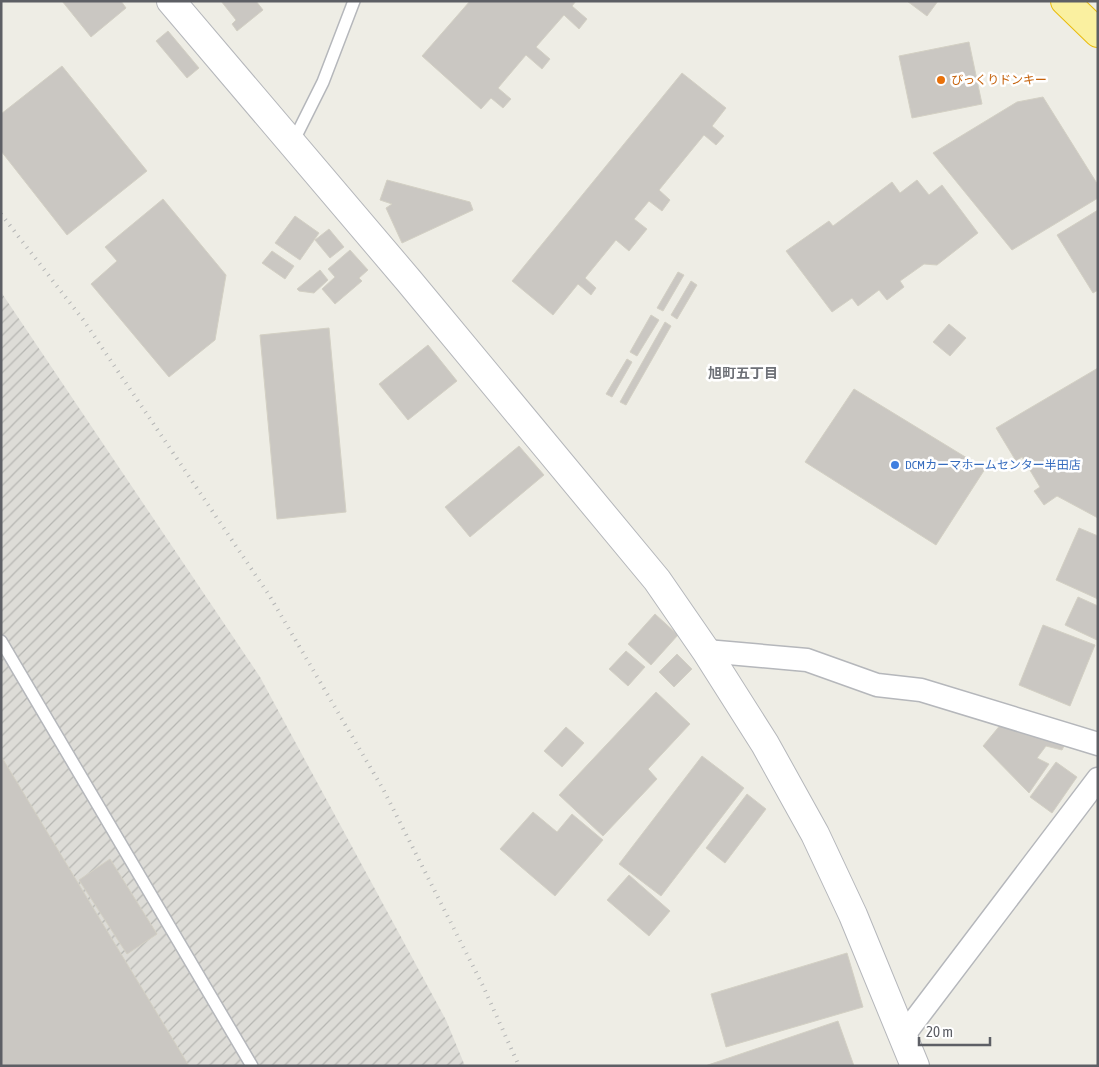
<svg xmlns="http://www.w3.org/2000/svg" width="1099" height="1067" font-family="'Asap Condensed','Noto Sans JP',sans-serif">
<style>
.industrial{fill:url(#industrial-furrows)}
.building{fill:#cac7c2;stroke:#d3d0c4}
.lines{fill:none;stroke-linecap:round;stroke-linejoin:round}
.service-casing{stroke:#b5b7bb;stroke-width:14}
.minor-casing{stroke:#b5b7bb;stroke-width:25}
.tertiary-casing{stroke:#b5b7bb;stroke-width:30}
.trunk-casing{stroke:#e9bb0b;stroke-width:30}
.service{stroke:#fff;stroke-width:11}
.minor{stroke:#fff;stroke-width:22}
.tertiary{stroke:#fff;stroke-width:28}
.trunk{stroke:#faf0a0;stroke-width:28}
.rail{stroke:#b5b6b6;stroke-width:4;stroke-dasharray:1 6;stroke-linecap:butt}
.food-dot{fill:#e8710a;stroke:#fff;stroke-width:2}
.shop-dot{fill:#3f7fe0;stroke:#fff;stroke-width:2}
.labels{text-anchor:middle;stroke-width:5;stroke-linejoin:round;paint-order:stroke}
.food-label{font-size:12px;fill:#c56008;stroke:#fff;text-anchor:start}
.shop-label{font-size:12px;fill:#366cbe;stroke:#fff;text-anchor:start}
.neighbourhood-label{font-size:14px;font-weight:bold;fill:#6e7177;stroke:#fff}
</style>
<defs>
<pattern id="industrial-furrows" width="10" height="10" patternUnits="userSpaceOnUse" patternTransform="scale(1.25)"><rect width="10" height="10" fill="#dddcd7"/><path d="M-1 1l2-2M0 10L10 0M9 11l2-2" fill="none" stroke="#b6b6b2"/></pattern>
</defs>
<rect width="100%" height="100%" fill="#eeede5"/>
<path class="industrial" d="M1 292 260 677 446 1020 465 1066H1Z"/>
<path class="building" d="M62 1H121L126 8 91 37Z
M221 1H256L263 10 237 31 232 24 236 20Z
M470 1H576L572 6 587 19 579 29 564 15 536 47 550 59 542 69 526 55 498 88 511 99 503 108 491 98 481 109 422 56Z
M907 1H938L927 16Z
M168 31 199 68 187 78 156 41Z
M969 42 982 104 912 118 899 56Z
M62 66 147 171 67 235 1 151V114Z
M682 73 726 108 712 126 724 136 716 145 704 135 659 190 670 200 662 211 649 201 634 219 647 229 629 251 616 240 585 278 596 288 591 295 578 284 553 315 512 281Z
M1043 97 1098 185V198L1012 250 933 153 1017 102Z
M387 180 470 202 473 210 402 243 386 208 392 204 380 200Z
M917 180 929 195 942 185 978 233 937 265 924 264 900 281 904 287 887 300 879 290 858 306 852 298 832 312 786 251 829 221 833 226 892 182 900 193Z
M163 199 226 275 215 340 169 377 91 284 117 261 105 247Z
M1098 210V290L1093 293 1057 235Z
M295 216 319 233 300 260 275 243Z
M329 229 344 247 330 258 315 240Z
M350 250 368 270 359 278 362 281 335 304 322 289 335 277 328 269Z
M272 251 294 266 285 279 262 263Z
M320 270 328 280 314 293 299 291 297 289Z
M678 272 684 275 663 311 657 308Z
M691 281 697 285 677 319 671 315Z
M651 315 659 320 637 356 630 352Z
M665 322 671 326 626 405 620 402Z
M949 324 966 338 950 356 933 342Z
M329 328 346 512 277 519 260 335Z
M428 345 457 381 408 420 379 384Z
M627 359 632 362 612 397 606 394Z
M1098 368V518L1057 496 1044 505 1034 491 1040 487 1022 457 1016 461 996 428Z
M854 389 985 469 936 545 805 462Z
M519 446 544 475 470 537 445 507Z
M1079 528 1098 536V599L1056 580Z
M1078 597 1098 606 1097 640 1065 625Z
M655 614 678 635 651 665 628 644Z
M1043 625 1095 645 1070 706 1019 685Z
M626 651 645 667 628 686 609 669Z
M677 654 692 669 674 687 659 672Z
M656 692 690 724 648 769 657 779 603 836 559 795Z
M1002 723 1066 742 1062 750 1046 746 1037 758 1049 764 1029 793 983 746Z
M566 727 584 743 562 767 544 751Z
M1 756 189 1066H1Z
M702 756 744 788 661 896 619 864Z
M1056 762 1077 777 1052 813 1030 797Z
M747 794 766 809 725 863 706 848Z
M533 812 557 832 572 814 603 840 555 896 500 849Z
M110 859 157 934 127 954 79 880Z
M629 875 670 911 649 936 607 900Z
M847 953 863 1007 726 1047 711 994Z
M838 1021 854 1066H705Z"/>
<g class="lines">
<defs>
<path id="service" d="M292 144 323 82 354 1
M1 641 252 1066"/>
<path id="minor" d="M706 651 807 660 877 685 921 690 1098 744
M903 1036 1098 779"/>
<path id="tertiary" d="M171 1 409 281 657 580 706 651 765 744 815 834 853 915 915 1066"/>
<path id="trunk" d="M1065 1 1098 33"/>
</defs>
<use href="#service" class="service-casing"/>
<use href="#minor" class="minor-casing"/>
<use href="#tertiary" class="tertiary-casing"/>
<use href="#trunk" class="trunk-casing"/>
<use href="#service" class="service"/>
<use href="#minor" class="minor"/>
<use href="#tertiary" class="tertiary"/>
<use href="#trunk" class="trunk"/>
<path class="rail" d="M1 214 84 321 269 595 383 789 483 986 519 1066"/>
</g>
<circle class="food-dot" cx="941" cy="80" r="5"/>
<circle class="shop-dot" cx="895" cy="465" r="5"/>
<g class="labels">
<g class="food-label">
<text x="951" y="84">びっくりドンキー</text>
</g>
<g class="shop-label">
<text x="905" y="469">DCMカーマホームセンター半田店</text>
</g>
<g class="neighbourhood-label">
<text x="743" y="378">旭町五丁目</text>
</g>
</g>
<rect width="1099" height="1067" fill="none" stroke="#5d5f65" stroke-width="5"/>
<path d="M919 1037v8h71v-8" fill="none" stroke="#5d5f65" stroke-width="2.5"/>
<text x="926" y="1037" font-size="15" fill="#5d5f65" stroke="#ffffff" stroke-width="4" paint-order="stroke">20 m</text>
</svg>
